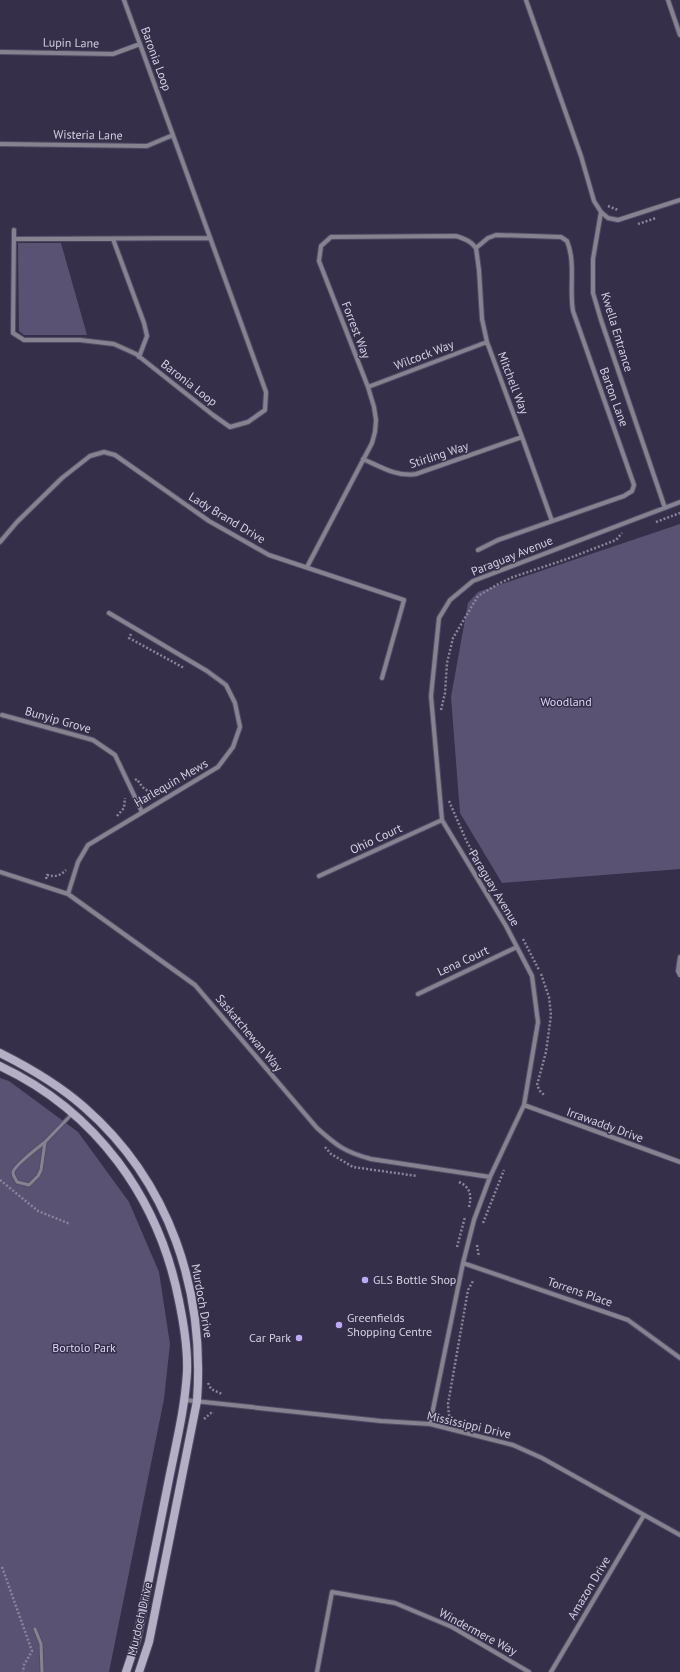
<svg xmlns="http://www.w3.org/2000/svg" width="680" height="1672" font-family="'PT Sans',sans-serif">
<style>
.green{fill:#5a5273}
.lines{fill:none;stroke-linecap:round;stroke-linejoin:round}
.lane-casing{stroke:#524c65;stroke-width:5}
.street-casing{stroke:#524c65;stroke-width:6}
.secondary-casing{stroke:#524c65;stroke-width:10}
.path{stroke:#89849a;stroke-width:2.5;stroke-dasharray:2 2;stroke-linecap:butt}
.lane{stroke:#868391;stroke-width:3}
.street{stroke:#868391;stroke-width:4}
.secondary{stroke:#b4afc5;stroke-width:8}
.poi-dot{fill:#bda9f5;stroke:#362f4a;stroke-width:1.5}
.labels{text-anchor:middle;stroke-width:3;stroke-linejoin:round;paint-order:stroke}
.street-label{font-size:12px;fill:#d3d0e1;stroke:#362f4a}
.park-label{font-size:12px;fill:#ded7f8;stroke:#362f4a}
.poi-label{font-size:12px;fill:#d3d0e1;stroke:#362f4a;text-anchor:start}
</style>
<rect width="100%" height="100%" fill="#362f4a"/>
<path class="green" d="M18 243H61L87 335H24L19 331Z
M680 524V869L502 883 460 813 451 697 468 603 478 592Z
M0 1078 9 1081 78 1132 129 1202 159 1272 170 1344 164 1399 109 1672H0Z"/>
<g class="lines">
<defs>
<path id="lane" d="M45 1142C39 1147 12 1167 13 1173 13 1176 16 1179 17 1182L29 1185 38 1176 41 1170 45 1142 72 1114
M35 1629 41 1644 42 1672"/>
<path id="street" d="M526 0 581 156 594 201 601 212 593 259V293L601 320 665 508
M668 0 680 35
M0 52 113 54 140 44
M0 144 147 146 173 135
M601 212 608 218 618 220 680 200
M14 230 13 333 24 340H80L114 344 136 354 213 415 230 427 248 422 265 410 266 392 124 0
M14 239 210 238
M113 239 144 323 147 336 139 357
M476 248 488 238 496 235 561 237 567 241C576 263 569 288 573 311L634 485 632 491 624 496 498 540 478 550
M476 248 479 270 482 319 487 342 522 437 552 521
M368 387 487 342
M363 459C381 467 397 477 416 474L522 437
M0 542 17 522 62 478 90 456 104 452 115 455 209 521 269 555 404 600 382 678
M307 567 372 443 375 432 376 420 374 407 368 387 319 261 321 246 331 237 456 236C465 239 471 241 476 248
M2 715 93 740 115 755 142 812
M0 872 68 894 195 985 317 1128C337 1146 345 1152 371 1159L490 1177
M319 876 442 820
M68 894 78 862 88 845 218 767 233 747 240 727 235 703 226 685 207 671 109 613
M680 957 678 971 680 975
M418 994 517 947
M524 1105 680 1162
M463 1263 628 1320 680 1358
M185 1400 381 1421 430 1424 513 1445 542 1458 680 1535
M430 1424 463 1263 474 1220 490 1177 524 1105 538 1022 532 976 506 926 442 820 431 696 439 618 450 600 473 581 680 502
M317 1672 332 1592 395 1603 452 1627 529 1672
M551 1672 644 1515"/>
<path id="secondary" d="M0 1053C30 1068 59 1085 84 1107 170 1182 205 1290 197 1401L149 1642 139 1672
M0 1066C96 1111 159 1198 179 1301 184 1325 188 1348 187 1372 185 1408 176 1444 169 1479 158 1532 148 1586 137 1639L126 1672"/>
</defs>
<use href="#lane" class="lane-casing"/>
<use href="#street" class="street-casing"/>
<use href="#secondary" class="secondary-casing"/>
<path class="path" d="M608 206 618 210
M638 224 656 218
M656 522 680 513
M131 634 129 638 184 668
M441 710 445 693 447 663 453 638 478 596 500 583 513 577 567 559 616 540 622 533
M135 780 137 779C143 789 148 794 160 791
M449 801 466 840 476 858
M117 816 124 808 125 798
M46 879 47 875C55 877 60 876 66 870
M523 939 539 970
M541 974 549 997 551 1015 546 1052 537 1085 540 1091 545 1096
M325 1147 331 1154 353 1167 417 1176
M0 1180 38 1211 70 1224
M459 1182C470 1187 472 1195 469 1207
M483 1223 504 1170
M477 1245 479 1257
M457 1247 465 1217
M208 1383 211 1389 222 1394
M204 1419 211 1413H214
M455 1422 449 1415 448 1404 468 1290 473 1281
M2 1567 32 1651 24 1665 23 1672"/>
<use href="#lane" class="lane"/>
<use href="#street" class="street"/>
<use href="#secondary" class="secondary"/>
</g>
<g class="poi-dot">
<circle cx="365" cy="1280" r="4"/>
<circle cx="339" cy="1325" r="4"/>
<circle cx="299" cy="1338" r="4"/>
</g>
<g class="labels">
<g class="street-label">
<text transform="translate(71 43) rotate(1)" y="4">Lupin Lane</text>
<text transform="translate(156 59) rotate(70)" y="4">Baronia Loop</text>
<text transform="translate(88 135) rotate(1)" y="4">Wisteria Lane</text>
<text transform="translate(356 330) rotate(69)" y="4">Forrest Way</text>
<text transform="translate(617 332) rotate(73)" y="4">Kwella Entrance</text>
<text transform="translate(424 355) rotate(-21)" y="4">Wilcock Way</text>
<text transform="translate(189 383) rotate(38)" y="4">Baronia Loop</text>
<text transform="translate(513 383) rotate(69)" y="4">Mitchell Way</text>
<text transform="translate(614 397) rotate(70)" y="4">Barton Lane</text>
<text transform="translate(439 455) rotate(-18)" y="4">Stirling Way</text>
<text transform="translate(227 518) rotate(31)" y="4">Lady Brand Drive</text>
<text transform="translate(512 556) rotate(-22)" y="4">Paraguay Avenue</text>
<text transform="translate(58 720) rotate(16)" y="4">Bunyip Grove</text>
<text transform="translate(171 783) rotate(-30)" y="4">Harlequin Mews</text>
<text transform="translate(376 839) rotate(-25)" y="4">Ohio Court</text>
<text transform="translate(494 888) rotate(59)" y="4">Paraguay Avenue</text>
<text transform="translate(463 961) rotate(-25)" y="4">Lena Court</text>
<text transform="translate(249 1033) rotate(50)" y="4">Saskatchewan Way</text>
<text transform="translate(605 1125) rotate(20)" y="4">Irrawaddy Drive</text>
<text transform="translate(580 1292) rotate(19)" y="4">Torrens Place</text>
<text transform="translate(202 1301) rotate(80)" y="4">Murdoch Drive</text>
<text transform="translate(469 1425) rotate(13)" y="4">Mississippi Drive</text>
<text transform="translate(589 1588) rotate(-59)" y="4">Amazon Drive</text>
<text transform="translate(140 1619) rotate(-77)" y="4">Murdoch Drive</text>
<text transform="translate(478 1632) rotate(28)" y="4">Windermere Way</text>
</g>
<g class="park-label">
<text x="566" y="706">Woodland</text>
<text x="84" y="1352">Bortolo Park</text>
</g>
<g class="poi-label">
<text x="373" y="1284">GLS Bottle Shop</text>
<text x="347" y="1322">Greenfields<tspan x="347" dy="14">Shopping Centre</tspan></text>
<text x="291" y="1342" text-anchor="end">Car Park</text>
</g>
</g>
</svg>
